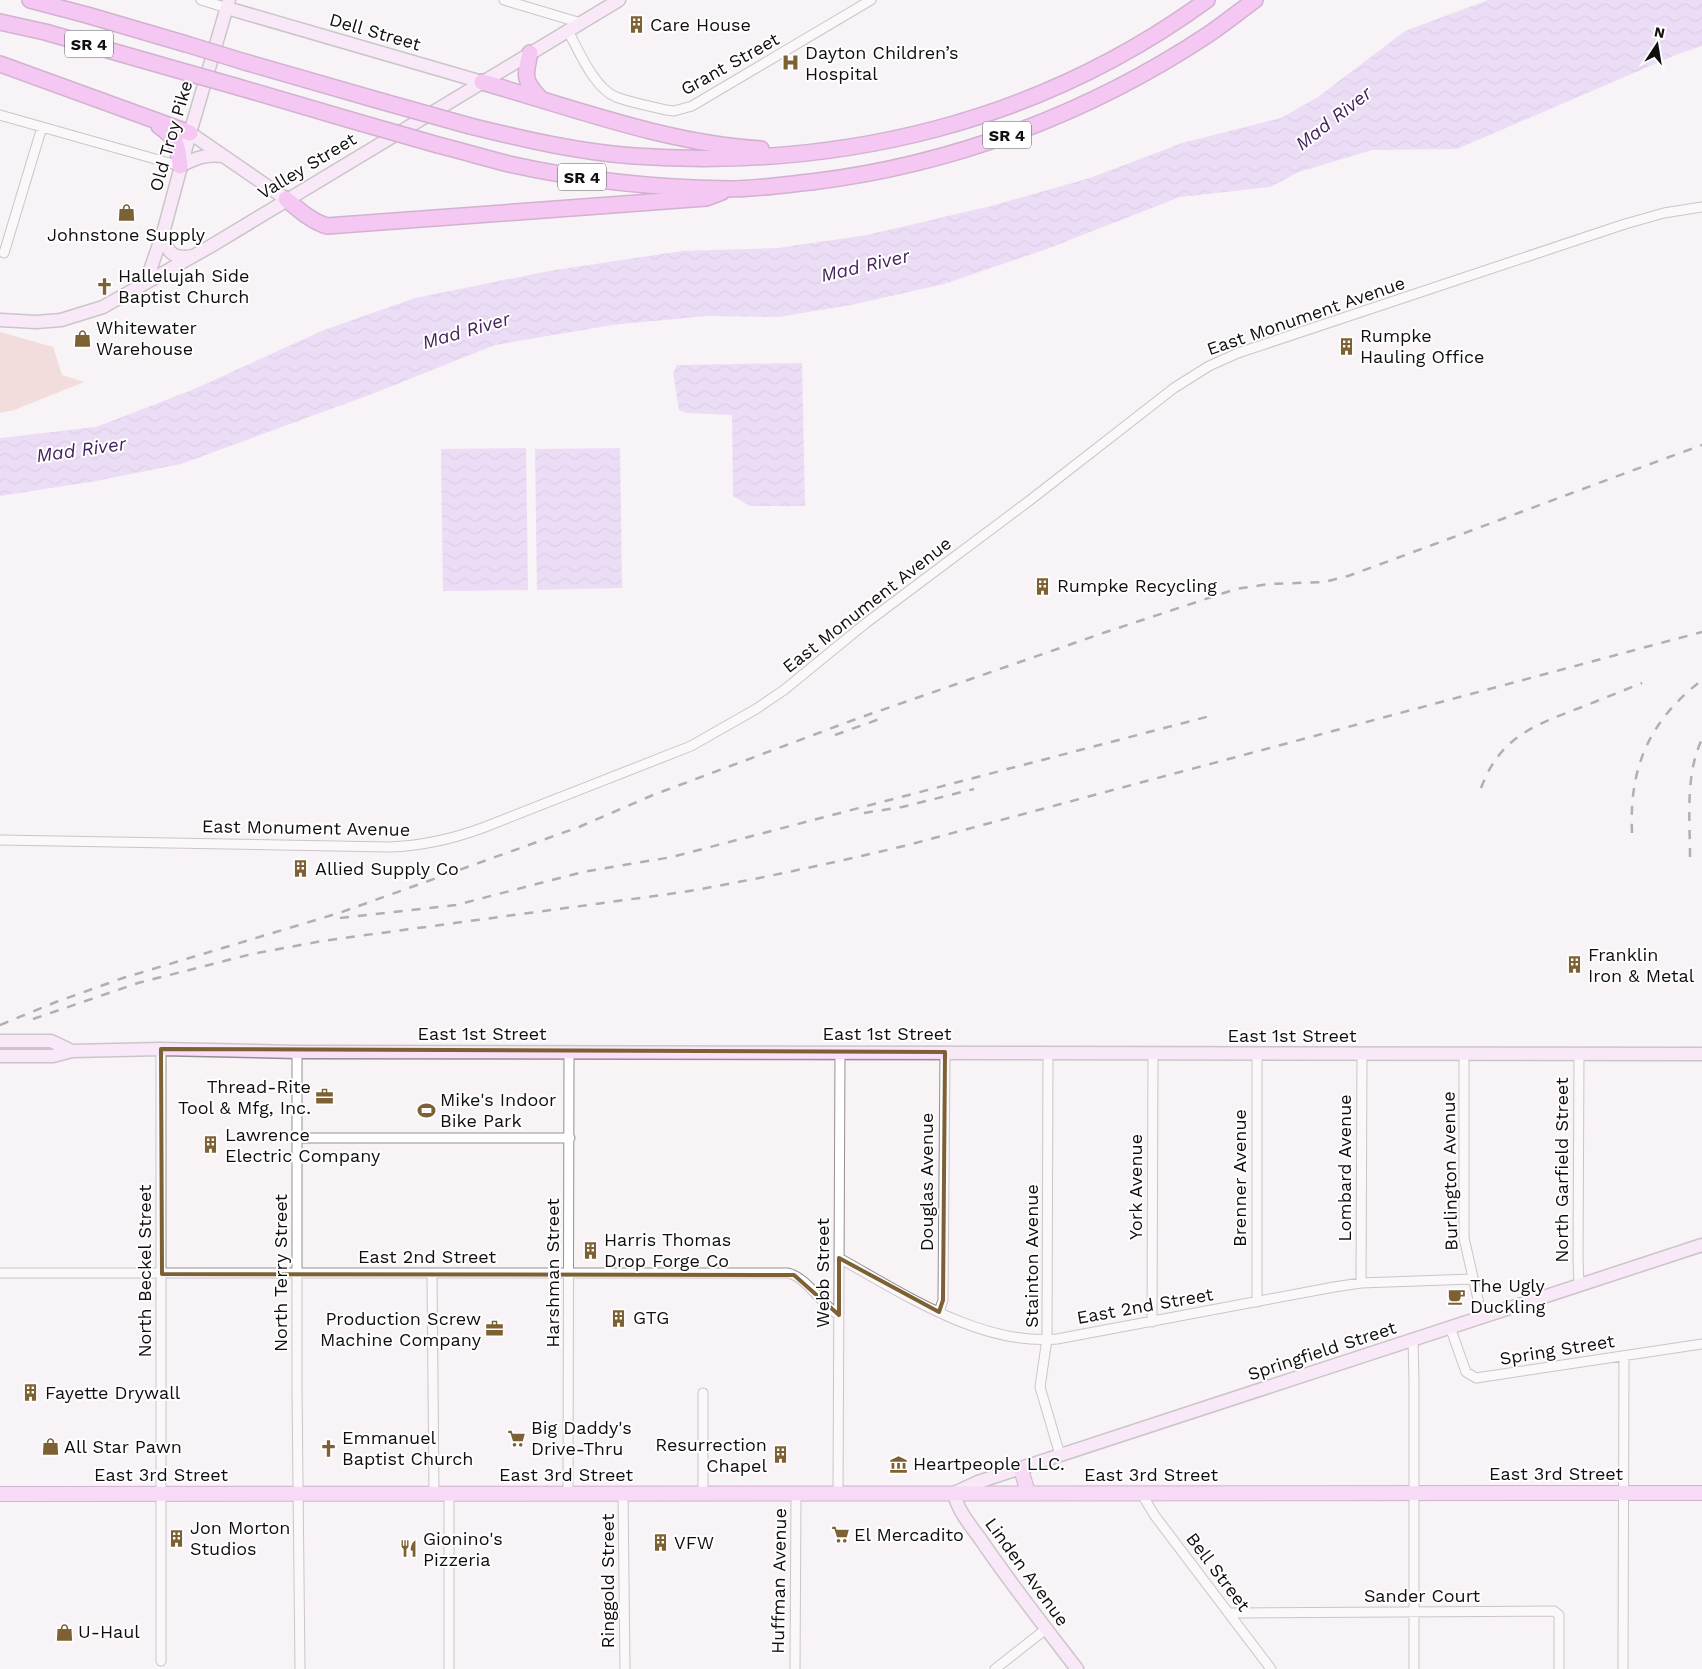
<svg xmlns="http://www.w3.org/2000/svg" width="1702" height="1669" font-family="'Work Sans',sans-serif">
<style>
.park{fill:#ebc0bc}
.water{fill:url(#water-waves)}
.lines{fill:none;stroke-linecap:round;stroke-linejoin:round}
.street-casing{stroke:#948f92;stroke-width:11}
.secondary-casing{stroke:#948f92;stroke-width:15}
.primary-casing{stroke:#a264a1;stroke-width:16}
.highway-casing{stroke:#a264a1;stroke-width:18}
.street{stroke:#fff;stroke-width:9}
.secondary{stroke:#fbdefa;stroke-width:12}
.primary{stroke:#f7bef5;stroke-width:14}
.highway{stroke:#f192ef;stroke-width:15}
.rail{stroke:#5e5b5d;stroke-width:2.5;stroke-dasharray:9 9;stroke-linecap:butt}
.highway-bridge-casing{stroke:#a264a1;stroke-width:18;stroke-linecap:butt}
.highway-bridge{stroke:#f192ef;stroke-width:15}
.marked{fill:none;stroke:#7d6134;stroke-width:4;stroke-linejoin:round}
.labels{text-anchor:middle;stroke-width:4;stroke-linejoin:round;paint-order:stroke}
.shield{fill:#fff;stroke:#585657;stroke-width:1}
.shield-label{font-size:16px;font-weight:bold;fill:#100e0f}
.poi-label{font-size:18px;fill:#100e0f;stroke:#fff;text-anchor:start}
.street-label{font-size:18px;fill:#100e0f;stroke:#fff}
.water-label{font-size:19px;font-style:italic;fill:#45225d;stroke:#fff}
</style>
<defs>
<pattern id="water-waves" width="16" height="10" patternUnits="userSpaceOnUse" patternTransform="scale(1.25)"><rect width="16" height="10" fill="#dec3f5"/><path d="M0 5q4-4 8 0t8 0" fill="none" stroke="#bda6d1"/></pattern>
</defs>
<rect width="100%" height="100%" fill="#f8f3f5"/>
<path class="park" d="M0 332 53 347 62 375 84 382 14 410 0 413Z"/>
<path class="water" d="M1488 0H1702V46L1678 54 1457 149 1372 150 1299 172 1270 187 1180 197 1044 250 944 284 851 305 778 317 706 316 612 325 495 345 377 392 181 464 96 481 0 496V438L96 427 192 390 324 330 415 298 549 271 682 251 778 248 867 235 991 206 1090 178 1182 143 1281 118 1318 97 1405 31Z
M802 363 805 506H750L733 496 732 415 687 413 679 410 673 373 677 365Z
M526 448 528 590 443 591 441 449Z
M620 448 622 588 537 590 535 449Z"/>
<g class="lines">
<defs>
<path id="street" d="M201 0 227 8
M504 0 581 23
M568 31C579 51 594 88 616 97 632 103 650 106 666 110L674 111 692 106 871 0
M0 115 180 166
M4 253 42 127
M0 840 389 847C422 846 453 839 485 827L691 746 756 709 784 690 866 623 1029 501 1174 388 1209 366 1238 353 1625 224 1664 213 1702 207
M297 1052V1391L300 1669
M1048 1053 1047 1339 1040 1387 1060 1455
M1257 1053V1302
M1464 1054V1238L1482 1317
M1579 1054 1578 1259 1579 1285
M297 1138H570
M839 1258C904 1294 981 1346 1057 1339L1334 1287 1361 1283 1472 1279
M0 1273H788C808 1278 820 1304 839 1315
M432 1274 434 1493
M1361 1283 1362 1053
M939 1312 943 1300 945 1052
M1152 1322 1153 1053
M1450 1327 1466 1372 1476 1378 1702 1344
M1413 1340 1414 1381V1669
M703 1393V1493
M568 1493 569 1052
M838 1493 840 1052
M1141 1493 1155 1516 1271 1669
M449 1494V1669
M623 1494 625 1669
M1229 1613 1554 1611 1559 1615V1669
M161 1661V1049
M795 1669 796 1494
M995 1669 1046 1629
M1623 1669 1624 1357"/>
<path id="secondary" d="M227 8 482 82
M190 133 286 199
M180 166C196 158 205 154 223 156
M163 233C166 251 172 260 193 256
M146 282 163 233 190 133 229 0
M0 320 36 322 61 320 103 307 211 246 619 0
M0 1041H51L72 1051
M0 1056H53L72 1051 161 1049 297 1052 1702 1054
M1077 1669C1044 1626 1011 1584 981 1540 971 1526 957 1510 954 1493L978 1482 1702 1245"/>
<path id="primary" d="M1021 1469 1028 1493
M0 1494 1702 1493"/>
<path id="highway" d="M30 0 87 15 186 44
M0 22 45 32 178 70
M530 53C525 76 523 80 540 98
M245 62 384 102
M0 64 190 133
M482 82C574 108 665 143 761 149
M238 87 354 121
M159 126C177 139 178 145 180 166
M470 126C523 139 578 152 634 156 840 170 1038 123 1207 0
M438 145C462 151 485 158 509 164 581 180 655 188 728 189 756 189 783 185 811 182 953 165 1090 113 1209 34 1225 23 1240 11 1255 0
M286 199C299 210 311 221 327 226L706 198 722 192"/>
</defs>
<use href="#street" class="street-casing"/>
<use href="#secondary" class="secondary-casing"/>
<use href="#primary" class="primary-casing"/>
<use href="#highway" class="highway-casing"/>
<use href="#street" class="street"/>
<use href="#secondary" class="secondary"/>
<use href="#primary" class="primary"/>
<use href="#highway" class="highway"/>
<path class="rail" d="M835 735 885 717
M1481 788C1500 737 1534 725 1582 707 1602 699 1622 691 1642 683
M864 813 902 807 974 789
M1632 833C1629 767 1649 721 1702 680
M1690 857C1690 818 1685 775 1702 739
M340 918 456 905 583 872 672 857 1210 716
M33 1019 138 983 252 954 322 941 684 892C759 879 833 863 908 845L1702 632
M0 1025 56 1002 123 978 339 913 579 827 653 795 856 719 1106 632 1236 589 1269 584 1324 582 1348 576C1466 533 1584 488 1702 445"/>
<defs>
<path id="highway-bridge" d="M186 44 245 62
M178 70 238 87
M384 102 470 126
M354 121 438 145"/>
</defs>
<use href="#highway-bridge" class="highway-bridge-casing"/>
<use href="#highway-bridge" class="highway-bridge"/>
</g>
<path d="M0 0H1702V1669H0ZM161 1049 945 1052 943 1300 939 1312 839 1258V1315L794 1275 162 1274Z" fill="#f8f3f5" fill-opacity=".55" fill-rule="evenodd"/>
<path class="marked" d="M161 1049 945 1052 943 1300 939 1312 839 1258V1315L794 1275 162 1274Z"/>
<defs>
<symbol id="building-bare" viewBox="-9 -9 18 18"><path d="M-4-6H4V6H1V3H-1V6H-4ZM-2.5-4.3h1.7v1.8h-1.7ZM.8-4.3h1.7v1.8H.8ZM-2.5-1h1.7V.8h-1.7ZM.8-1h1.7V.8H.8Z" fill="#7d6134" stroke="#fff" stroke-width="2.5" paint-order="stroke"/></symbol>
<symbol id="hospital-bare" viewBox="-9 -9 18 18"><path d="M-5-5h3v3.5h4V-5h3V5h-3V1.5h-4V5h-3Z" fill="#7d6134" stroke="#fff" stroke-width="2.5" paint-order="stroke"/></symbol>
<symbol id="shop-bare" viewBox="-9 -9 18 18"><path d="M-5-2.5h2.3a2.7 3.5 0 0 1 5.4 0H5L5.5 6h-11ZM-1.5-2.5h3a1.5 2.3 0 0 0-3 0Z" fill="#7d6134" stroke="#fff" stroke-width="2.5" paint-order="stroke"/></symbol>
<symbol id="church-bare" viewBox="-9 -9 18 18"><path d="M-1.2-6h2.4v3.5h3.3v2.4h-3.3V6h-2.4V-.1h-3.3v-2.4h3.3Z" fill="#7d6134" stroke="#fff" stroke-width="2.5" paint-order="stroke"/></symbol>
<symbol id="office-bare" viewBox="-9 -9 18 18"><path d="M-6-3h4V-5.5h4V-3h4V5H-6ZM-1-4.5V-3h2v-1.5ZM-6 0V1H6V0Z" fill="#7d6134" stroke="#fff" stroke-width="2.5" paint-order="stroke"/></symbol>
<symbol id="stadium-bare" viewBox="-9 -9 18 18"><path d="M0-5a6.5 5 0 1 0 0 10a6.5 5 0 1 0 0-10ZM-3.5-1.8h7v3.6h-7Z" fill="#7d6134" stroke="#fff" stroke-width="2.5" paint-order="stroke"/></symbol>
<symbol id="cafe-bare" viewBox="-9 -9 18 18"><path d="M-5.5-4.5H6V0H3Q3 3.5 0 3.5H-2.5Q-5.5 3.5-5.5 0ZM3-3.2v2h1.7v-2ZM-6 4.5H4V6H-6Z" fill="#7d6134" stroke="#fff" stroke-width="2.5" paint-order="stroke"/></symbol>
<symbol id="supermarket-bare" viewBox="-9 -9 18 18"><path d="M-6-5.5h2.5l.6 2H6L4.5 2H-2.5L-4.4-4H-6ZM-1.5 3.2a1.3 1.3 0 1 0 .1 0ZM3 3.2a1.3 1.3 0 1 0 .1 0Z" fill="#7d6134" stroke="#fff" stroke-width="2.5" paint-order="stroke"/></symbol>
<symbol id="museum-bare" viewBox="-9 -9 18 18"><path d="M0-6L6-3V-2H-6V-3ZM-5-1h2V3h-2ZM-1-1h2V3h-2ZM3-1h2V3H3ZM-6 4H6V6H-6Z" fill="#7d6134" stroke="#fff" stroke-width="2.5" paint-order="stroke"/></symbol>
<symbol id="restaurant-bare" viewBox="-9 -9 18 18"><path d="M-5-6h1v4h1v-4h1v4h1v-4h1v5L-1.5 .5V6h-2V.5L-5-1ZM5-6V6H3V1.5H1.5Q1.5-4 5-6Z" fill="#7d6134" stroke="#fff" stroke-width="2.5" paint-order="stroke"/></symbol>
</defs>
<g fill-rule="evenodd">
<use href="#building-bare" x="624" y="12" width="25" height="25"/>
<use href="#hospital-bare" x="778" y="50" width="25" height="25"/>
<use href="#shop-bare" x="114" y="200" width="25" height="25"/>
<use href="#church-bare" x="92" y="274" width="25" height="25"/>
<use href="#shop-bare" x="70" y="326" width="25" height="25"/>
<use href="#building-bare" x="1334" y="334" width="25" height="25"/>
<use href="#building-bare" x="1030" y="574" width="25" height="25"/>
<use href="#building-bare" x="288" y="856" width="25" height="25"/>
<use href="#building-bare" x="1562" y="952" width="25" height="25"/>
<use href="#office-bare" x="312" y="1084" width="25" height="25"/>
<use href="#stadium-bare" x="414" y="1098" width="25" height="25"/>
<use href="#building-bare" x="198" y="1132" width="25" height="25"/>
<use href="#building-bare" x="578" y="1238" width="25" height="25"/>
<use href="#cafe-bare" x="1444" y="1284" width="25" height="25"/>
<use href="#building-bare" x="606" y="1306" width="25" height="25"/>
<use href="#office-bare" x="482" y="1316" width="25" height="25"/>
<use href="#building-bare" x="18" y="1380" width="25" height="25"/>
<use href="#supermarket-bare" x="504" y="1426" width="25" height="25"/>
<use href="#shop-bare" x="38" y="1434" width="25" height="25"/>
<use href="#church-bare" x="316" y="1436" width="25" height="25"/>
<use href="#building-bare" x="768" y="1442" width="25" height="25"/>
<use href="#museum-bare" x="886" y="1452" width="25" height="25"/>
<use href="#supermarket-bare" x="828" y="1522" width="25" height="25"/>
<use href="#building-bare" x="164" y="1526" width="25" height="25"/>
<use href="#building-bare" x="648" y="1530" width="25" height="25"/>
<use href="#restaurant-bare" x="396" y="1536" width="25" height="25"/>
<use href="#shop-bare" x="52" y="1620" width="25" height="25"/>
</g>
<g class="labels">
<g class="shield">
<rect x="65" y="30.5" width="48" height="27" rx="4"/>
<rect x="983" y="121.5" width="48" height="27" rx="4"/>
<rect x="558" y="163.5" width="48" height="27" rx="4"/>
</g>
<g class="shield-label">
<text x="89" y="50">SR 4</text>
<text x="1007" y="141">SR 4</text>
<text x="582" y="183">SR 4</text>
</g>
<g class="poi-label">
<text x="650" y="31">Care House</text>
<text x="805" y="59">Dayton Children’s<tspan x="805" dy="21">Hospital</tspan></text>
<text x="126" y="241" text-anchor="middle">Johnstone Supply</text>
<text x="118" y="282">Hallelujah Side<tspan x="118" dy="21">Baptist Church</tspan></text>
<text x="96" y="334">Whitewater<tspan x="96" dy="21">Warehouse</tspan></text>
<text x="1360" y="342">Rumpke<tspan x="1360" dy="21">Hauling Office</tspan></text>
<text x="1057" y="592">Rumpke Recycling</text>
<text x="315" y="875">Allied Supply Co</text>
<text x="1588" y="961">Franklin<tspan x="1588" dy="21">Iron &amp; Metal</tspan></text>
<text x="311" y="1093" text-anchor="end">Thread-Rite<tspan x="311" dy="21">Tool &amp; Mfg, Inc.</tspan></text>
<text x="440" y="1106">Mike's Indoor<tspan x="440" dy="21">Bike Park</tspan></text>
<text x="225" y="1141">Lawrence<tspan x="225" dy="21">Electric Company</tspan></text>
<text x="604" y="1246">Harris Thomas<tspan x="604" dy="21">Drop Forge Co</tspan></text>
<text x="1470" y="1292">The Ugly<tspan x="1470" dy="21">Duckling</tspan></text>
<text x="633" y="1324">GTG</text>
<text x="481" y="1325" text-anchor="end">Production Screw<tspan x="481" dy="21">Machine Company</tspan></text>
<text x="45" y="1399">Fayette Drywall</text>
<text x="531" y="1434">Big Daddy's<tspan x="531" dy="21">Drive-Thru</tspan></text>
<text x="342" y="1444">Emmanuel<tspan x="342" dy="21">Baptist Church</tspan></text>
<text x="767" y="1451" text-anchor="end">Resurrection<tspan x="767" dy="21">Chapel</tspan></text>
<text x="64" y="1453">All Star Pawn</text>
<text x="913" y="1470">Heartpeople LLC.</text>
<text x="190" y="1534">Jon Morton<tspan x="190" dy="21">Studios</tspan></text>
<text x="854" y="1541">El Mercadito</text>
<text x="423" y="1545">Gionino's<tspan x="423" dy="21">Pizzeria</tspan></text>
<text x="674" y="1549">VFW</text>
<text x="78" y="1638">U-Haul</text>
</g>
<g class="street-label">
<text transform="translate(375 32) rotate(16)" y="6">Dell Street</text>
<text transform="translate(730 64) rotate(-29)" y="6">Grant Street</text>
<text transform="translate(171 136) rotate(-74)" y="6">Old Troy Pike</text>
<text transform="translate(307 166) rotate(-31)" y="6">Valley Street</text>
<text transform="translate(1306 316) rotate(-19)" y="6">East Monument Avenue</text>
<text transform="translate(867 605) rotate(-38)" y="6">East Monument Avenue</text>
<text transform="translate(306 828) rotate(1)" y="6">East Monument Avenue</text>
<text x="482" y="1040">East 1st Street</text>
<text x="887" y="1040">East 1st Street</text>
<text x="1292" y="1042">East 1st Street</text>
<text transform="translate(1345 1168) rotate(-90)" y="6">Lombard Avenue</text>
<text transform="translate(1562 1170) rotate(-90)" y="6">North Garfield Street</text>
<text transform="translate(1450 1171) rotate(-91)" y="6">Burlington Avenue</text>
<text transform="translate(1240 1178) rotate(-90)" y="6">Brenner Avenue</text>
<text transform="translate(927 1182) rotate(-90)" y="6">Douglas Avenue</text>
<text transform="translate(1136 1187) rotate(-90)" y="6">York Avenue</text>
<text transform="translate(1032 1256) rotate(-90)" y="6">Stainton Avenue</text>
<text x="427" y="1263">East 2nd Street</text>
<text transform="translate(145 1271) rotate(-90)" y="6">North Beckel Street</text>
<text transform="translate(281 1273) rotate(-90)" y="6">North Terry Street</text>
<text transform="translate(553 1273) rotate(-90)" y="6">Harshman Street</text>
<text transform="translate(823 1273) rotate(-90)" y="6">Webb Street</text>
<text transform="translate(1145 1306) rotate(-10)" y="6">East 2nd Street</text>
<text transform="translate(1557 1350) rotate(-9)" y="6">Spring Street</text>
<text transform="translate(1322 1351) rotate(-18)" y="6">Springfield Street</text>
<text x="1556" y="1480">East 3rd Street</text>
<text x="161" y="1481">East 3rd Street</text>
<text x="566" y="1481">East 3rd Street</text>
<text x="1151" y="1481">East 3rd Street</text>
<text transform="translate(1027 1572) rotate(54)" y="6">Linden Avenue</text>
<text transform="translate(1218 1572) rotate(53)" y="6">Bell Street</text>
<text transform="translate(608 1581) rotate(-90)" y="6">Ringgold Street</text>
<text transform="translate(779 1581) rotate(-89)" y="6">Huffman Avenue</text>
<text x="1422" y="1602">Sander Court</text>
</g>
<g class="water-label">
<text transform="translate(1333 118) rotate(-38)" y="7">Mad River</text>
<text transform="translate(865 265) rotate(-13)" y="7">Mad River</text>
<text transform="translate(466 330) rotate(-16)" y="7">Mad River</text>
<text transform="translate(81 449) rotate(-8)" y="7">Mad River</text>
</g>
</g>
<g transform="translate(1657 45) rotate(12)" stroke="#ffffff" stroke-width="4" paint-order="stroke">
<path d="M0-4L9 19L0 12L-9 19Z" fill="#100e0f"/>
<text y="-8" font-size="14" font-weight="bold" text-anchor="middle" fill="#100e0f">N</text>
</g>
</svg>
